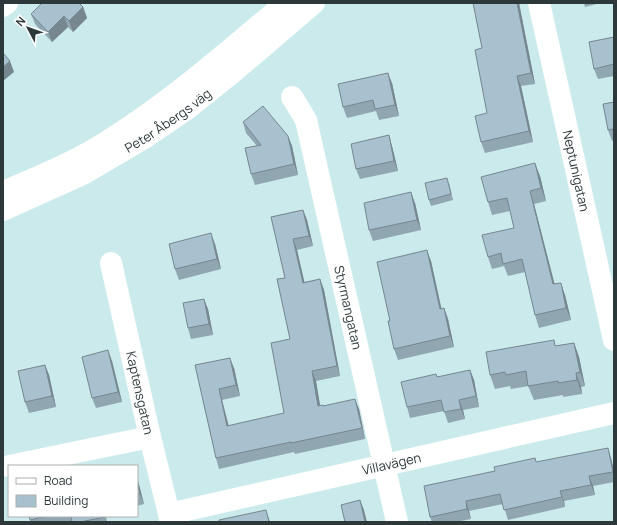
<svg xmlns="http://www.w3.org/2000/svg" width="617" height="525" font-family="Manrope,sans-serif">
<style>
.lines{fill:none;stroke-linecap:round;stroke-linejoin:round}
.street{stroke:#fff;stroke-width:22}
.secondary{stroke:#fff;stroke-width:22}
.wall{fill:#90a6b1}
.shaded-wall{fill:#768790}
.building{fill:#a8c1ce;stroke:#768790}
.labels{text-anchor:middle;stroke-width:4;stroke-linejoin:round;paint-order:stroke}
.street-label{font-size:13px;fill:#2c3839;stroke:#fff}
</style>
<rect width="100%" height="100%" fill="#caeaeb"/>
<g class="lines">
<g class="street">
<path id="s1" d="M539 3 614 340"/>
<path d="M3 6 7 3"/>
<path id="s2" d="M292 97 306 120 397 522"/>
<path id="s3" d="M111 263 150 437 171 522"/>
<path d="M9 466 150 437"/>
<path id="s4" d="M169 514 614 413"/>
</g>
<g class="secondary">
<path d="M3 192C41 176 80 160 114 137 176 98 230 49 286 3"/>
<path id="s5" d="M3 210 83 174 146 137 187 109 232 73 314 3"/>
</g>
</g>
<path class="wall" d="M519 3 535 84 521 86 533 142 485 153 481 142 487 113 482 48Z
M584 3H600L585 7Z
M83 7 87 18 73 32 68 27 52 42 35 24 31 14Z
M614 37V76L598 79 594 69Z
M392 83 399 116 379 120 376 111 347 118 343 107Z
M614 102V140L612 141 608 130Z
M243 122 288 136 292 146 298 175 255 185 251 174 257 146 246 133Z
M392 146 398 171 360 179 356 169Z
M540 176 546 201 534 204 554 284 565 295 571 320 539 328 535 315 525 272 508 276 504 266 492 269 488 257 514 228 510 211 492 215 488 202Z
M449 183 453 200 431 206 429 200Z
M415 203 421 230 373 241 369 230Z
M303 210 307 220 313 246 297 250 304 282 320 279 324 290 340 376 316 381 320 406 359 409 365 439 295 454 294 452 219 469 216 458 195 365 234 368 240 396 222 400 229 426 284 413 290 339 285 278 271 217Z
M215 244 221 269 179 280 175 269Z
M431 261 441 309 444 308 448 319 454 347 398 360 394 349 390 321Z
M208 309 213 335 191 339 188 328Z
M574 343 579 357 585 386 581 387 582 394 563 397V395L534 400 528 386H529L511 389 510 386 495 389 490 375 556 346Z
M112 361 122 402 96 408 92 398Z
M45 365 49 375 56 407 29 413 25 402Z
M470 370 474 380 479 407 463 410 465 419 448 423 444 411 410 418 407 407 437 377Z
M611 458 614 471V482L593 486 595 495 564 501 565 507 508 520 503 504 469 511 471 519 456 522H432L430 517 537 462Z
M137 477 144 504 137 506Z
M29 516H106L107 522H72V521L67 522H31Z"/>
<path class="shaded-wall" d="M517 3H519L535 84 531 73Z
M83 7 87 18 73 32 69 21Z
M64 16 68 27 52 42 48 32Z
M10 61 14 72 3 81V67Z
M388 73 392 83 399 116 395 105Z
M517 76 521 86 533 142 529 131Z
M389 135 392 146 398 171 394 161Z
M288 136 292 146 298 175 294 164Z
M535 163 540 176 546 201 541 188Z
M530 191 534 204 558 297 553 284Z
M411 192 415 203 421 230 417 220Z
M303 210 307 220 313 246 309 236Z
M211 233 215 244 221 269 217 259Z
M293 239 297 250 307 293 303 283Z
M427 250 431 261 444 320 440 309Z
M320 279 324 290 340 376 337 366Z
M561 283 565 295 571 320 566 308Z
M204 299 208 309 213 335 209 324Z
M444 308 448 319 454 347 450 336Z
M574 343 579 357 585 386 580 372Z
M108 350 112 361 122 402 118 392Z
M230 358 234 368 240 396 236 385Z
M45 365 49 375 56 407 52 396Z
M470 370 474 380 479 407 476 396Z
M312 371 316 381 322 417 318 406Z
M576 373 581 387 582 394 577 380Z
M219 389 222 400 231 437 227 426Z
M355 399 359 409 365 439 362 428Z
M459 400 463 410 465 419 461 409Z
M608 448 611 458 614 471V476L613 472Z
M589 476 593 486 595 495 591 485Z
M137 477 144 504 140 494 137 482Z
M560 491 564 501 565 507 562 497Z
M360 500 364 510 367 522H365Z
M466 501 469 511 471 519 467 509Z
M266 510 270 522H269Z"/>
<path class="building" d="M42 3H79L83 7 69 21 64 16 48 32 31 14Z
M473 3H517L531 73 517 76 529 131 481 142 475 116 487 113 475 50 482 48Z
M614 37V64L594 69 589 42Z
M3 53 10 61 3 67Z
M388 73 395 105 375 109 373 100 343 107 338 84Z
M614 102V129L608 130 603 104Z
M263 106 288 136 294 164 251 174 245 148 261 145 243 122Z
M389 135 394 161 356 169 351 144Z
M535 163 541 188 530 191 553 284 561 283 566 308 535 315 522 259 503 264 501 253 488 257 482 235 514 228 507 198 488 202 481 177Z
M447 178 451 194 429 200 425 183Z
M411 192 417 220 369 230 364 203Z
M303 210 309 236 293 239 303 283 320 279 337 366 312 371 318 406 323 405V406L355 399 362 428 291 443V442L216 458 195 365 230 358 236 385 219 389 227 426 284 413 271 343 290 339 277 279 285 278 271 217Z
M211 233 217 259 175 269 169 244Z
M427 250 440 309 444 308 450 336 394 349 388 321H390L377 262Z
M204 299 209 324 188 328 183 303Z
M554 340 555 346 574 343 580 372 576 373 577 380 558 383V381L528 386 526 371 506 375 505 372 490 375 486 352Z
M108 350 118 392 92 398 82 357Z
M45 365 52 396 25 402 18 371Z
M470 370 476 396 459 400 461 409 444 412 441 400 407 407 401 382 436 374 437 377Z
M608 448 613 472 589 476 591 485 560 491 562 497 504 510 500 494 466 501 467 509 430 517 424 486 495 471 494 467 535 458 536 462Z
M137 482 140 494H137Z
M360 500 365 522H345L341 505Z
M266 510 269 522H219V520Z
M29 516H47L30 520Z
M71 516H105V517L80 522H72Z"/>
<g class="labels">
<g class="street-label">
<text dy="5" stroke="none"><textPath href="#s5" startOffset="188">Peter Åbergs väg</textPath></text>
<text dy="5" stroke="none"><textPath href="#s1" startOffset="172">Neptunigatan</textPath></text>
<text dy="5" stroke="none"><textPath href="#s2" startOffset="219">Styrmangatan</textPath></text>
<text dy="5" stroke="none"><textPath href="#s3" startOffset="133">Kaptensgatan</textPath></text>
<text dy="5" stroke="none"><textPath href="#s4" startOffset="228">Villavägen</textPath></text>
</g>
</g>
<rect width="617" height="525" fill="none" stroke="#2c3839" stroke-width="8"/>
<rect x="8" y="465" width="130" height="52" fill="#ffffff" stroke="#abafb0"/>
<rect x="16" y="478" width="20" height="6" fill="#ffffff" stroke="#abafb0"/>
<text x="44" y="485" font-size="12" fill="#2c3839">Road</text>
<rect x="16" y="495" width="20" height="12" fill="#a8c1ce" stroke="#abafb0"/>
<text x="44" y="505" font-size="12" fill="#2c3839">Building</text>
<g transform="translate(28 28) rotate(311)" stroke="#ffffff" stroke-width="3" paint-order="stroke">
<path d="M0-3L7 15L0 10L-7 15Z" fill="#2c3839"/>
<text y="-6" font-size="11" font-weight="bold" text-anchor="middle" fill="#2c3839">N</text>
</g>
</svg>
